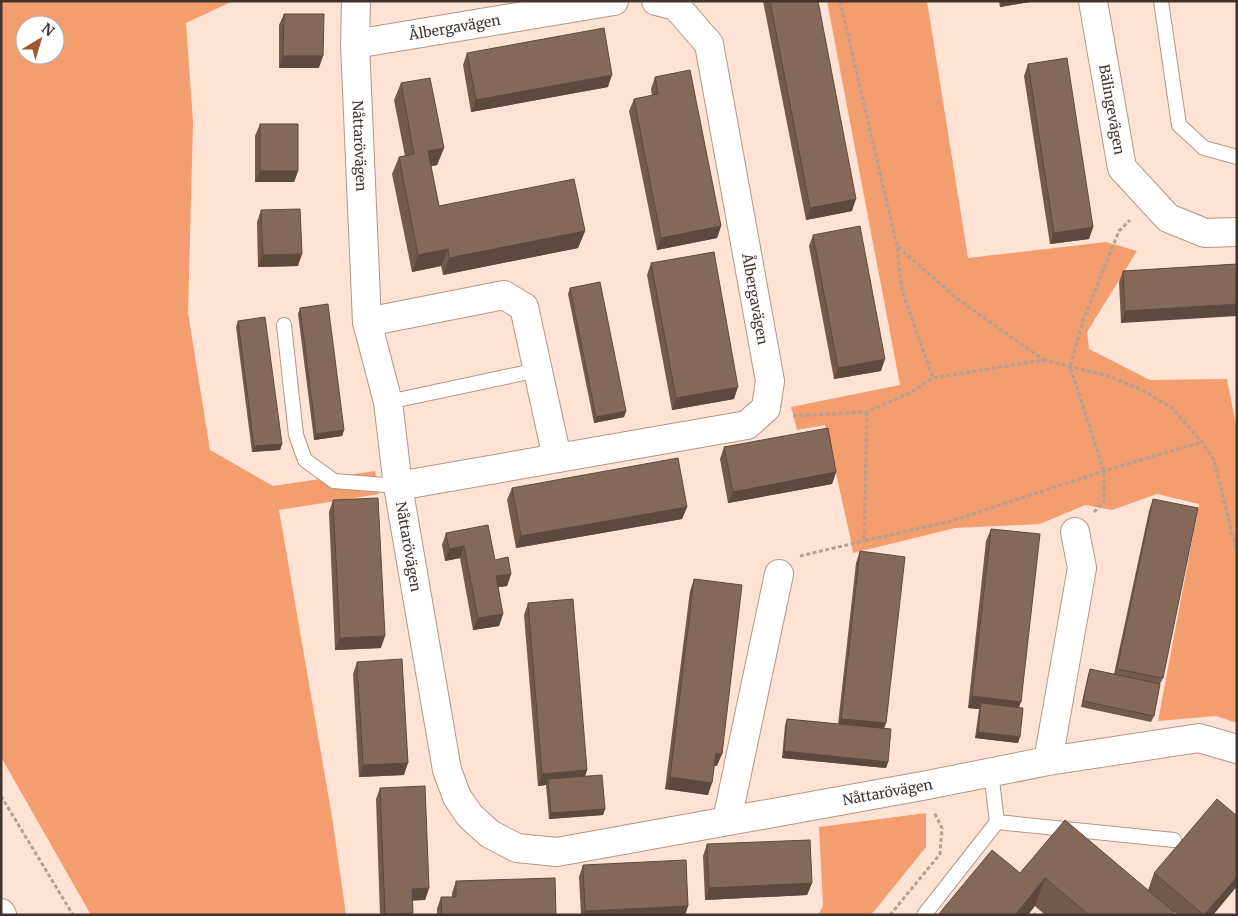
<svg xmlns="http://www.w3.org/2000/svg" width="1238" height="916" font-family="Merriweather,serif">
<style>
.green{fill:#f29e6e;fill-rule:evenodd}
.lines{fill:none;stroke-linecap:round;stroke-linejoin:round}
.service-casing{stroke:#b69685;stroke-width:16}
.minor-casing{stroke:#b69685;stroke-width:30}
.secondary-casing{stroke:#b69685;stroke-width:30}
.path{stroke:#b69f93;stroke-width:3;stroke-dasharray:4 2.5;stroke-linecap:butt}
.service{stroke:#fff;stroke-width:14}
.minor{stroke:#fff;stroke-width:28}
.secondary{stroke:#fff;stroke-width:28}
.wall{fill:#73594c}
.shaded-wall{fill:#5e493e}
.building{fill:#866858;stroke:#5e493e}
.labels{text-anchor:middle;stroke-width:5;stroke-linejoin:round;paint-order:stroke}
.street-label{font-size:14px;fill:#42342d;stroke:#fff}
</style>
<rect width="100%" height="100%" fill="#fee2d3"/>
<path class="green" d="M1 1H233L186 23 193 122 188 313 210 450 273 486 375 471 379 494 279 510 332 817 346 915H91L1 757ZM25 25H55V55H25Z
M827 1H927L968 258 1106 242 1137 251 1087 332 1089 349 1150 380 1227 379 1237 430V723L1216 716 1158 721 1199 504 1157 494 1112 510 1085 505 1040 524 955 528 853 553 850 536 825 425 797 430 791 407 900 385Z
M926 813V847L871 915H818L823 906 819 827Z"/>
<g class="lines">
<defs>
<path id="service" d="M1161 1 1179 125 1204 148 1237 157
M284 325 296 435 305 460 334 481 398 486
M388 402 538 370
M997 822 1174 840
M924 915 997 822 991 772"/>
<g id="minor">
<path id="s1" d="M356 1 355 44 367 322 388 402 398 486 447 770 457 797 470 816 490 834 517 848 557 852 922 786 1048 761 1199 738 1237 749"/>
<path id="s2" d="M1093 1 1122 168 1168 218 1205 233 1237 232"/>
<path id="s3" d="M355 44 614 1"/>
<path d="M367 322 504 295 524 307 557 458"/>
<path d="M398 486 747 425 766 408 770 381 709 44 676 6 656 1"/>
<path d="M1048 761 1082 568 1075 532"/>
<path d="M727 820 779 574"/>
</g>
<path id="secondary" d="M1 913 2 915"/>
</defs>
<use href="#service" class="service-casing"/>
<use href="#minor" class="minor-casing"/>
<use href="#secondary" class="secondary-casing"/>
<path class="path" d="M840 1 897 246 902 291 933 378
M898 247 959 300 1044 360
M867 412 864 541 951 521 1104 471 1202 442
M793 416 867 412 910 393 933 378 1044 360 1109 376 1146 392 1173 409 1202 442 1214 460 1237 553
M1094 512 1104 502V471L1070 366 1084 318 1119 231 1130 220
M800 556 864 541
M1 796 73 915
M1034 913 1035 915
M890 915 940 854 942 828 934 812"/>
<use href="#service" class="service"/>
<use href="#minor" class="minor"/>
<use href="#secondary" class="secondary"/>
</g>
<path class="wall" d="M763 1H818L852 211 806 220Z
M999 1H1036L1000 7Z
M284 14 319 68H279V25Z
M467 53 608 87 471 112 463 65Z
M1028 64 1093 227 1089 239 1050 244 1024 76Z
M655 77 721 226 717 238 657 250 629 111 634 99 652 96 651 89Z
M401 83 444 148 437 165 431 166 439 206 585 231 578 248 443 275 441 266 412 272 392 174 399 157 405 156 394 100Z
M260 124 298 171 294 182H255V136Z
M261 210 298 266 258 267 257 222Z
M813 235 881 371 834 379 809 246Z
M651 263 734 399 672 410 647 275Z
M1237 264 1121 323 1119 282 1123 271Z
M570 288 626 411 624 417 594 423 568 294Z
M300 308 344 430 342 436 314 440 298 314Z
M238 321 282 444 280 450 252 452 236 327Z
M724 447 836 472 832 484 728 503 720 459Z
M512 488 687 507 682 519 516 548 507 500Z
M1153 499 1163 678 1160 684 1154 716 1151 722 1081 707 1088 675 1090 669 1114 674 1149 511Z
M333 500 381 648 335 650 329 512Z
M991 529 1019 707 1018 743 975 738 979 709 968 708 986 541Z
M446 533 495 560 511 574 507 586 498 587 503 614 499 626 473 630 460 558 445 561 442 545Z
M860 551 888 762 886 768 782 758 785 725 787 719 838 724 856 563Z
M694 579 717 766 714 765 708 795 665 789 690 591Z
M528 603 587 770 585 777 605 809 603 815 549 819 546 785 538 786 524 615Z
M357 662 404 775 359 777 353 674Z
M380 788 429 888 425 900H412V915H380L376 799Z
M1237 816V886L1213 915H1177L1174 912 1173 915H1045L1035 906 1020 873 1148 890 1154 873Z
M707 844 812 883 807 895 705 900 703 856Z
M583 865 688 906 685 915H581L579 877Z
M456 881 556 915H437V909L441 897H452V893Z"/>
<path class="shaded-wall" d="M1002 1H1036L1000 7Z
M283 56H323L319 68H279Z
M612 75 608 87 471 112 476 100Z
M444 148 437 165 422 168 428 151Z
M260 171H298L294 182H255Z
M856 199 852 211 806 220 810 208Z
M721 226 717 238 657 250 661 238Z
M1093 227 1089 239 1050 244 1054 233Z
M585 231 578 248 443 275 449 258Z
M448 249 441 266 412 272 418 255Z
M302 254 298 266 258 267 263 255Z
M1237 304V316L1121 323 1125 311Z
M885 359 881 371 834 379 838 368Z
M738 387 734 399 672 410 676 398Z
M626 411 624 417 594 423 596 417Z
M344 430 342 436 314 440 316 434Z
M282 444 280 450 252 452 254 446Z
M836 472 832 484 728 503 733 492Z
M687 507 682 519 516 548 521 536Z
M464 546 460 558 445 561 449 549Z
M511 574 507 586 492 588 496 576Z
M503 614 499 626 473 630 478 618Z
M385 636 381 648 335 650 340 638Z
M972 696 1021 702 1017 713 981 703 979 709 968 708Z
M841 719 886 723 882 735 837 731Z
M978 732 1020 737 1018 743 975 738Z
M784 751 888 762 886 768 782 758Z
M716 753 722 754 717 766 712 765Z
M408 763 404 775 359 777 363 765Z
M587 770 583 782 548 779 546 785 538 786 542 774Z
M670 777 712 783 708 795 665 789Z
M605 809 603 815 549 819 551 813Z
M1237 877V886L1213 915H1204Z
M1045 878 1035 906 1028 915H1015Z
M812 883 807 895 705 900 709 888Z
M429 888 425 900 408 901 412 889Z
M688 906 685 915H584L585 911Z
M413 913 412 915H385V914Z"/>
<path class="building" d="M770 1H818L856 199 810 208Z
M284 14H324L323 56H283Z
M604 28 612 75 476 100 467 53Z
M1067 58 1093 227 1054 233 1028 64Z
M690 70 721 226 661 238 634 99 658 94 655 77Z
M430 78 444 148 428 151 439 206 574 179 585 231 449 258 448 249 418 255 399 157 414 154 401 83Z
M260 124H298V171H260Z
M300 209 302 254 263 255 261 210Z
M860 226 885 359 838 368 813 235Z
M714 252 738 387 676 398 651 263Z
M1237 264V304L1125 311 1123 271Z
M600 282 626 411 596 417 570 288Z
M328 304 344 430 316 434 300 308Z
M265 317 282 444 254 446 238 321Z
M828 428 836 472 733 492 724 447Z
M678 458 687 507 521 536 512 488Z
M378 498 385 636 340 638 333 500Z
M1153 499 1198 508 1163 678 1117 669Z
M488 525 495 560 508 557 511 574 496 576 503 614 478 618 464 546 449 549 446 533Z
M991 529 1040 534 1021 702 972 696Z
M860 551 905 557 886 723 841 719Z
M694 579 742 585 722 754 716 753 712 783 670 777Z
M573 599 587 770 542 774 528 603Z
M402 659 408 763 363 765 357 662Z
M1090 669 1160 684 1154 716 1083 701Z
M981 703 1023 708 1020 737 978 732Z
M787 719 891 729 888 762 784 751Z
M602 775 605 809 551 813 548 779Z
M425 786 429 888 412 889 413 913 385 914 380 788Z
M1217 799 1237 816V877L1204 915 1154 873Z
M1065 820 1174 912 1172 915H1089L1045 878 1015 915H938L992 850 1020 873Z
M810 840 812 883 709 888 707 844Z
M686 860 688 906 585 911 583 865Z
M555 878 556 915H442L441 897H456V881Z"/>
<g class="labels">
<g class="street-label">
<text dy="5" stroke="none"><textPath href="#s3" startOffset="101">Ålbergavägen</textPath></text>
<text dy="5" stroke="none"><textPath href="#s2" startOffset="110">Bälingevägen</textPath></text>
<text dy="5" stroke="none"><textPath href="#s1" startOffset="145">Nåttarövägen</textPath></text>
<text transform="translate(755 299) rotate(80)" y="5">Ålbergavägen</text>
<text dy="5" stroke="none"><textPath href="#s1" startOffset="550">Nåttarövägen</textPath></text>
<text dy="5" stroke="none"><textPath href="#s1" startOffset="1262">Nåttarövägen</textPath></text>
</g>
</g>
<rect width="1238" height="916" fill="none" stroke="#42342d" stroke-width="5"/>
<g transform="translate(40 40) rotate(38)"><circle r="24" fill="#ffffff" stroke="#b3aeab"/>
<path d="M0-4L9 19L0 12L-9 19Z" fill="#9e582d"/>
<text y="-8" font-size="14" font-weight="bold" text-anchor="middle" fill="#42342d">N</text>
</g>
</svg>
